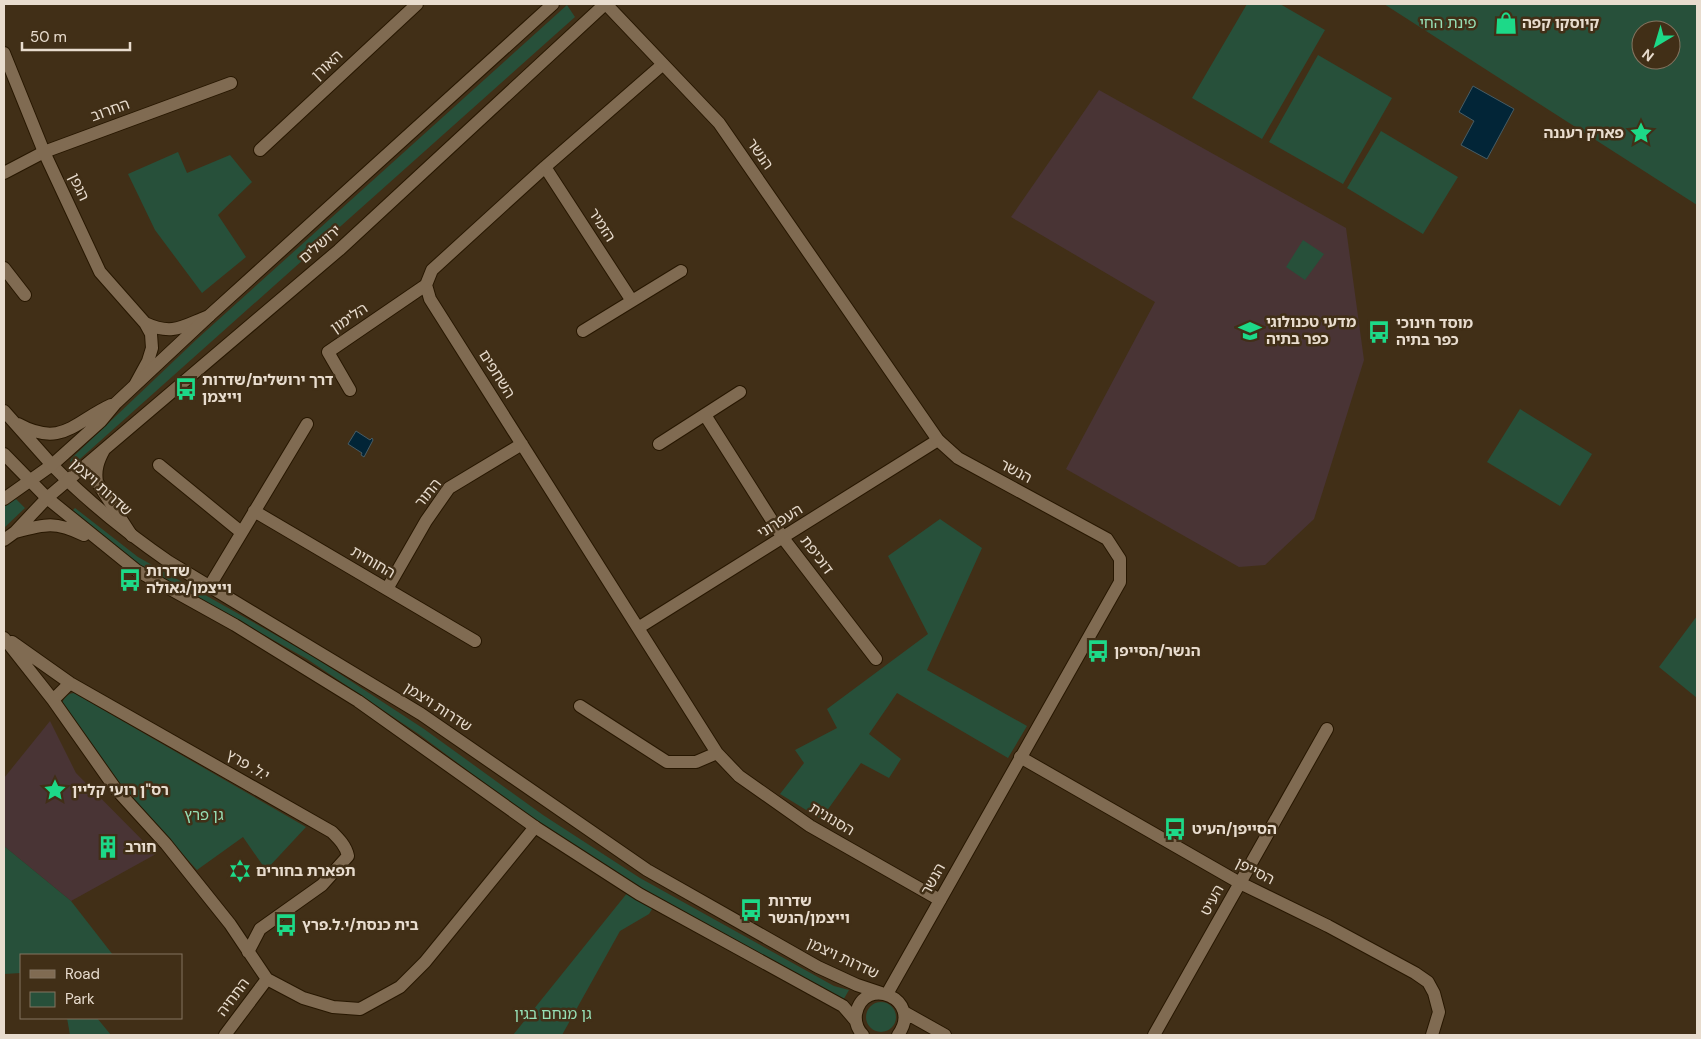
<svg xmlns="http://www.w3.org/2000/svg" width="1701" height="1039" font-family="'DM Sans','Noto Sans Hebrew',sans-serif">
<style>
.education{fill:#493435}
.green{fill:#27503a;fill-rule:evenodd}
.water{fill:#022537;stroke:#475c64}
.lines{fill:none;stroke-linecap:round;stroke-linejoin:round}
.minor-casing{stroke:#271701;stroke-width:14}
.tertiary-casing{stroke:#271701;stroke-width:14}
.secondary-casing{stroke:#271701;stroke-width:14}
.minor{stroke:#806b52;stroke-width:12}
.tertiary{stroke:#806b52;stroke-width:12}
.secondary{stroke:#806b52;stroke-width:12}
.labels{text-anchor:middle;stroke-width:5;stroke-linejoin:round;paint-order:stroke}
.park-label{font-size:15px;fill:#97e0b6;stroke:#412f17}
.poi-label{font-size:15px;font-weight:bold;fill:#e8dcce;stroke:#412f17;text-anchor:start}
.street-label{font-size:15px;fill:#e8dcce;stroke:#412f17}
</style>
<rect width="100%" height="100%" fill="#412f17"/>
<path class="education" d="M1099 90 1346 228 1364 360 1314 519 1265 565 1239 567 1066 469 1155 302 1011 217Z
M50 721 76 773 156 854 71 901 4 846V778Z"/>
<path class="green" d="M1247 4H1280L1325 30 1262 139 1192 98Z
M1384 4H1697V205ZM1641 30H1671V60H1641Z
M567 5 575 17 80 459 70 464 71 459 76 454 197 339Z
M1318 55 1392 98 1343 184 1269 142Z
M1381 131 1458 177 1423 234 1347 188Z
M178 152 187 173 230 155 252 182 218 215 246 257 202 293 155 230 128 174Z
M1303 240 1324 254 1305 280 1286 267Z
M1520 409 1592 454 1560 506 1487 462Z
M15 498 25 508 4 528V506Z
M75 508 138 557 311 655 424 729 543 815 640 878 834 986 849 990 842 1002 638 889 537 822 420 735 307 659 129 559 71 512Z
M940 519 982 548 927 670 1027 726 1008 758 897 693 869 734 901 759 889 778 861 763 821 819 780 794 804 763 795 750 837 728 827 709 928 634 888 556Z
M1697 616V698L1659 667Z
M74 693 306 827 266 870 243 837 197 870 120 785 62 706C63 698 66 694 74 693Z
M4 846 71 901 113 955H21V973L4 974Z
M628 892 654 906 649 914 620 931 562 1035H513Z
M866 1017a15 15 0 1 1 30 0a15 15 0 1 1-30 0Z
M67 1018H97L111 1035H70Z"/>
<path class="water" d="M1473 86 1514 109 1487 159 1461 145 1474 121 1459 112Z
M356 431 370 440 372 438 373 440 364 457 361 455 362 453 348 444Z"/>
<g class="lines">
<defs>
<path id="minor" d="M662 65 545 167 432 270 426 285 430 299 717 753 739 776 810 826 940 900
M260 150 417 4
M545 167 632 301
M4 173 44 152 231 83
M4 268 25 295
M583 331 681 271
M350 390 328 352 426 285
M705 415 783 538 876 659
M659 444 740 392
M159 465 241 532
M254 511 475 641
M209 587 307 424
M387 589 426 521 449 488 522 444
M638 628 938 440
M4 638 53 700 115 788 166 844 230 924 267 979 303 998 333 1007 360 1009 400 987 425 962 535 827
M12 642 70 683 332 832C339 839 346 846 348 856L322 885 260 929 248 952
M53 700 70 683
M580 706 667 762H696L717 753
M1020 757 1240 883 1328 926 1415 973 1428 982 1434 993 1439 1012 1432 1035
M225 1035 267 979
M1154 1035 1327 729"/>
<path id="tertiary" d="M606 4 719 123 938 440 958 458 1107 539 1120 559V582L887 994
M4 53 44 152 100 272 145 323 151 334 152 348 148 361 136 383
M145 323C173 336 183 326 209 316
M4 499 52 465C87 501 127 533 169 562L421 714 647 870 818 967 857 985 881 993
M15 532C45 524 55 521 84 535
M4 540 15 532 47 498 136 570 235 625 358 701 535 827 639 894 843 1006 855 1020
M904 1012 945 1035
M863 1035C857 1029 855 1022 856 1014 864 974 924 999 898 1035"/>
<path id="secondary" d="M4 411 52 465 101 421 116 403 210 315 553 4
M18 424C62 448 74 422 111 405
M104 450C98 461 95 470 97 482L132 536
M4 454 47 498 339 250 605 4"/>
</defs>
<use href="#minor" class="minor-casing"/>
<use href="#tertiary" class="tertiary-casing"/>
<use href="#secondary" class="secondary-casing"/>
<use href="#minor" class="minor"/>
<use href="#tertiary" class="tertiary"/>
<use href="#secondary" class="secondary"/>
</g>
<defs>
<symbol id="shop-bare" viewBox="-9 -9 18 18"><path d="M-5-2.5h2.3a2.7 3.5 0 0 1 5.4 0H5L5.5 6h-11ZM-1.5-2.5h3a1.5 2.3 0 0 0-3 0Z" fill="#1dd988" stroke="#412f17" stroke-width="2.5" paint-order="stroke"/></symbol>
<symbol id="sight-bare" viewBox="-9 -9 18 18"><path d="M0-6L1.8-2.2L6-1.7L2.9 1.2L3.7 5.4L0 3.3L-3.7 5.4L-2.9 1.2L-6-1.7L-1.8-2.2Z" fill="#1dd988" stroke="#412f17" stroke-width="2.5" paint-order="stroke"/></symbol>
<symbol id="school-bare" viewBox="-9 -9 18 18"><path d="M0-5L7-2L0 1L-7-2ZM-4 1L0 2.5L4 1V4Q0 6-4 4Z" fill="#1dd988" stroke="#412f17" stroke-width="2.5" paint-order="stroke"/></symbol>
<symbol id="bus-bare" viewBox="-9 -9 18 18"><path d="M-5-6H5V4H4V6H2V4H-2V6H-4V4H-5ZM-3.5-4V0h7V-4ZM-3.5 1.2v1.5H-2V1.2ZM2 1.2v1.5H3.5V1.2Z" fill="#1dd988" stroke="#412f17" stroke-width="2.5" paint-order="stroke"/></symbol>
<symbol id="building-bare" viewBox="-9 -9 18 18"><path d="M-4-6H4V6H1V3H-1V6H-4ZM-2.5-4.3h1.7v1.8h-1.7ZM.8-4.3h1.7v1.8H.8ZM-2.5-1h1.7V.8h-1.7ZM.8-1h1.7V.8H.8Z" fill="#1dd988" stroke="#412f17" stroke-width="2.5" paint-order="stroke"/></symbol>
<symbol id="synagogue-bare" viewBox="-9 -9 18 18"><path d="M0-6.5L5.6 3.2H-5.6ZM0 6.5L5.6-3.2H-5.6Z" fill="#1dd988" stroke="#412f17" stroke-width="2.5" paint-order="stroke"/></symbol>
</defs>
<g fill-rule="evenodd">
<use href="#shop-bare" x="1490" y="7" width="32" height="32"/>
<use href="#sight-bare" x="1625" y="117" width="32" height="32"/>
<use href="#school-bare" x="1234" y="315" width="32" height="32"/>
<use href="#bus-bare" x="1363" y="316" width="32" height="32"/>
<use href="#bus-bare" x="170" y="373" width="32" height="32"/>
<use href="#bus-bare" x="114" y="564" width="32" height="32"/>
<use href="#bus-bare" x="1082" y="635" width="32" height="32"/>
<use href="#sight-bare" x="39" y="774" width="32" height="32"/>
<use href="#bus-bare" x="1159" y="813" width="32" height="32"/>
<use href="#building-bare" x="92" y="831" width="32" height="32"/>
<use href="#synagogue-bare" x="224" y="855" width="32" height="32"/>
<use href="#bus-bare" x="735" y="894" width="32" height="32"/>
<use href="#bus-bare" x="270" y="909" width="32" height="32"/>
</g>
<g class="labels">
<g class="park-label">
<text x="1448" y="28">פינת החי</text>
<text x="204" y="820">גן פרץ</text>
<text x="553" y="1019">גן מנחם בגין</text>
</g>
<g class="poi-label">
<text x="1522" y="28">קיוסקו קפה</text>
<text x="1624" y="138" text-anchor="end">פארק רעננה</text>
<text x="1266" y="327">מדעי טכנולוגי<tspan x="1266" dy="17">כפר בתיה</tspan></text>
<text x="1396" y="328">מוסד חינוכי<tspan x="1396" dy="17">כפר בתיה</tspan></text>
<text x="202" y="385">דרך ירושלים/שדרות<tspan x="202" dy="17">וייצמן</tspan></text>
<text x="146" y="576">שדרות<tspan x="146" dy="17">וייצמן/גאולה</tspan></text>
<text x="1114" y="656">הנשר/הסייפן</text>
<text x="72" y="795">רס"ן רועי קליין</text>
<text x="1192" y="834">הסייפן/העיט</text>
<text x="125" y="852">חורב</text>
<text x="256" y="876">תפארת בחורים</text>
<text x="768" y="906">שדרות<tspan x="768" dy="17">וייצמן/הנשר</tspan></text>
<text x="302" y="930">בית כנסת/י.ל.פרץ</text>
</g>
<g class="street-label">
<text transform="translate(327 65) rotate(-43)" y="5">האורן</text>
<text transform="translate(110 110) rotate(-20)" y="5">החרוב</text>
<text transform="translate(760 154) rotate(55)" y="5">הנשר</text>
<text transform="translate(79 187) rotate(65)" y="5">הגפן</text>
<text transform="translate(602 225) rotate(57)" y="5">הזמיר</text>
<text transform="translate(320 244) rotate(-41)" y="5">ירושלים</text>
<text transform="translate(349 318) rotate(-34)" y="5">הלימון</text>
<text transform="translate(497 374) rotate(58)" y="5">השחפים</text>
<text transform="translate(1016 471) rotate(28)" y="5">הנשר</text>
<text transform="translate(101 487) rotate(42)" y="5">שדרות ויצמן</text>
<text transform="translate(428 493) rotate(-51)" y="5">התור</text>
<text transform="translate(780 521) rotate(-32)" y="5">העפרוני</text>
<text transform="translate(817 555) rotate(53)" y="5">דוכיפת</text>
<text transform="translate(373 562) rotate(30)" y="5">החוחית</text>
<text transform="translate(438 707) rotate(33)" y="5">שדרות ויצמן</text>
<text transform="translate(248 765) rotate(30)" y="5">י.ל. פרץ</text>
<text transform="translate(832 819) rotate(31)" y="5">הסנונית</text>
<text transform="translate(1255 871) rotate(27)" y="5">הסייפן</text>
<text transform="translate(933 879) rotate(-61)" y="5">הנשר</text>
<text transform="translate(1212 900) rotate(-61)" y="5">העיט</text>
<text transform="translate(843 958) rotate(25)" y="5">שדרות ויצמן</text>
<text transform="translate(233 997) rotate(-53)" y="5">התחיה</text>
</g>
</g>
<rect width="1701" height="1039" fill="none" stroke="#e8dcce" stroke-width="10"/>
<rect x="20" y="954" width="162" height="65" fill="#412f17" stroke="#847460"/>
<rect x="30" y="970" width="25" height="8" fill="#806b52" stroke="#847460"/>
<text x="65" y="979" font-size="15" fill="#e8dcce">Road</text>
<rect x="30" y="992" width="25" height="15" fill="#27503a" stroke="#847460"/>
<text x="65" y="1004" font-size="15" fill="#e8dcce">Park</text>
<g transform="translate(1656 45) rotate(218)"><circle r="24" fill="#412f17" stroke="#847460"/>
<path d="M0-4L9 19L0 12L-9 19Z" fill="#1dd988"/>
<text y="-8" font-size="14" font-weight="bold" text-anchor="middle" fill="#e8dcce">N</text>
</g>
<path d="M22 42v8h108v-8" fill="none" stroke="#e8dcce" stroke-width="2.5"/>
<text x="30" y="42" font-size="15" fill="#e8dcce" stroke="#412f17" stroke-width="4" paint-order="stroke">50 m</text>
</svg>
